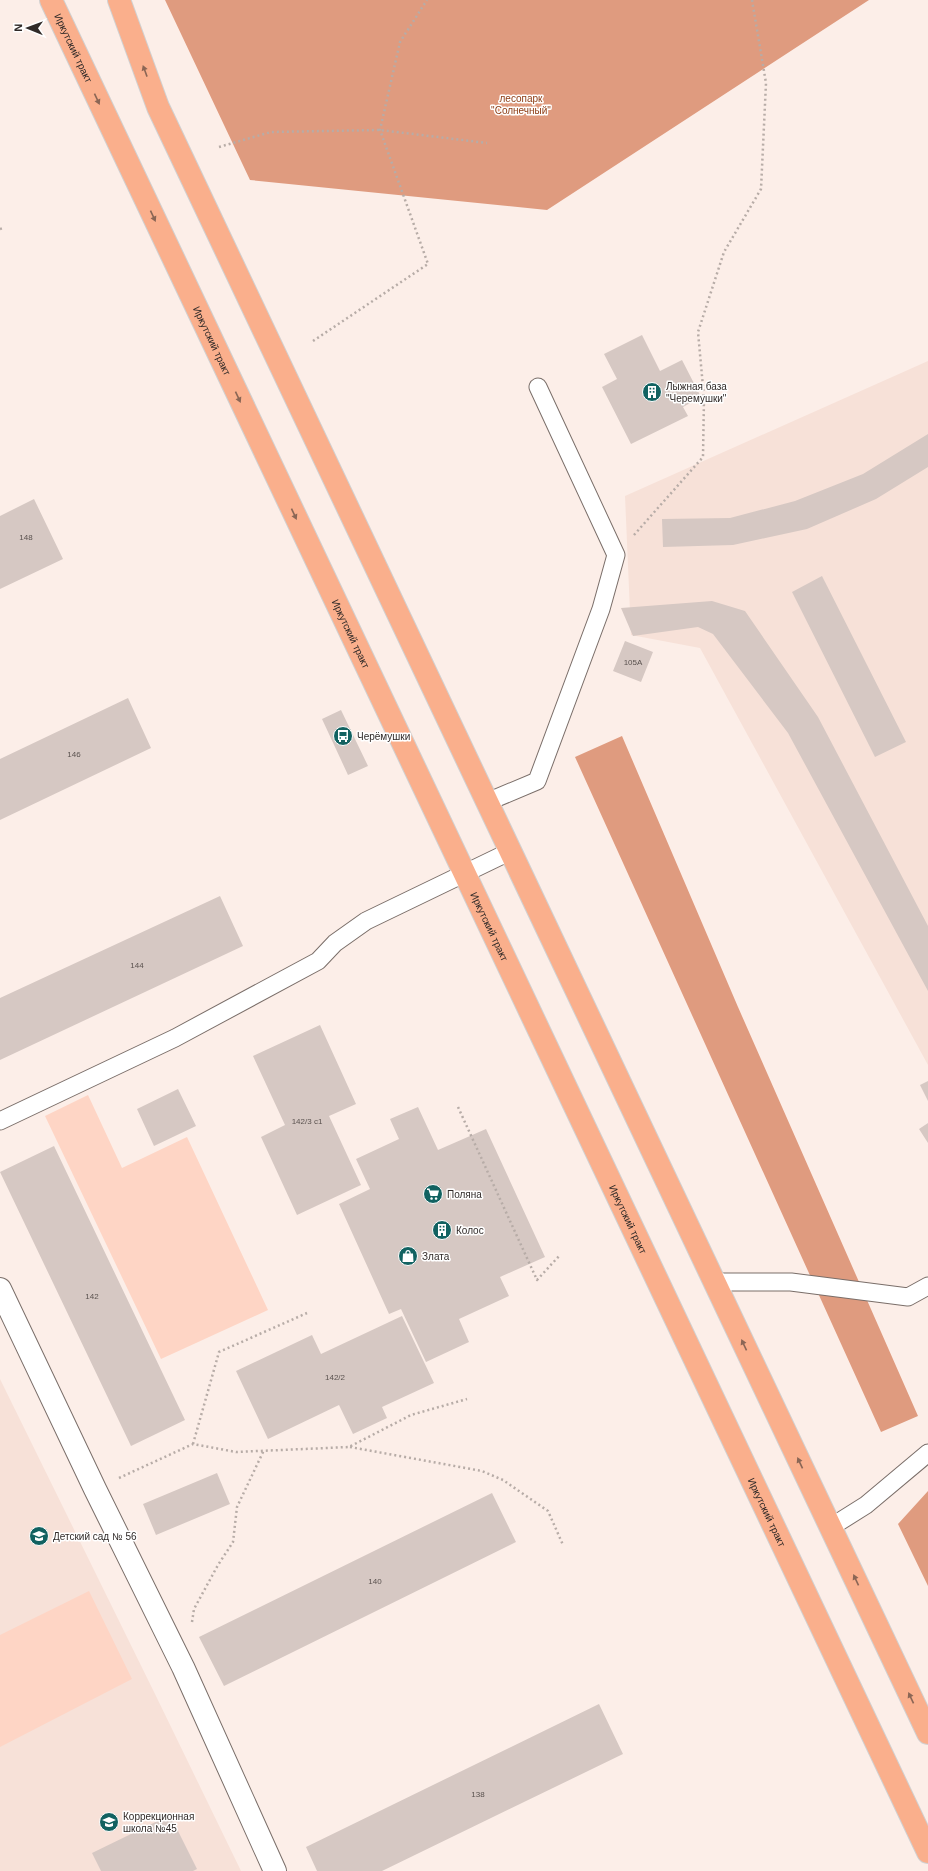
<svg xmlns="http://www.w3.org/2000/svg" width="928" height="1871" font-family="Helvetica,sans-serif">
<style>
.built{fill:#f7e1d8}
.green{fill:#fed5c5}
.forest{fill:#df9b7f}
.building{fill:#d6c8c3}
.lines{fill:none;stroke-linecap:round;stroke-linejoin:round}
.lane-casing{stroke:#7a6e69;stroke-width:19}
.street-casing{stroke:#7a6e69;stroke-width:24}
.primary-casing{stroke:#d1d0d0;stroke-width:24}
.path{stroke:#b7aca7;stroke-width:2.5;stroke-dasharray:2 3;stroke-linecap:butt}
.lane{stroke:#fff;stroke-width:17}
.street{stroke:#fff;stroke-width:22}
.primary{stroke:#faaf8c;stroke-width:22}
.oneway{fill:#8b6655}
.labels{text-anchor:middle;stroke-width:3;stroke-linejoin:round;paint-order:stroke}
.number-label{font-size:8px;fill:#5a524f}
.street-label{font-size:10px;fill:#302a28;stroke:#fff}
.park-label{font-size:10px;fill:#8c3b13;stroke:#fff}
.poi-label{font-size:10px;fill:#302a28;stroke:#fff;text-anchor:start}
</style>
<rect width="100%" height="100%" fill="#fceee8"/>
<path class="built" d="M928 361V1065L700 648 631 635 625 496Z
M0 1379 155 1694 241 1871H0Z"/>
<path class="green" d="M88 1095 122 1168 187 1137 268 1310 161 1359 45 1116Z
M89 1591 132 1679 0 1747V1635Z"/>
<path class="forest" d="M165 0H869L547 210 250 180Z
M622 736 738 1007 918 1416 881 1432 575 757Z
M928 1491V1586L898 1524Z"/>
<path class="building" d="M642 335 660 371 682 360 701 397 683 407 688 416 631 444 602 387 617 379 604 354Z
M928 434V467L876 499 807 529 733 545 663 547 662 519 730 518 795 501 863 474Z
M34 499 63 559 0 589V516Z
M822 576 906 742 875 757 792 592Z
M712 601 745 611 818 717 928 926V991L788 733 713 634 698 627 633 636 621 608Z
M625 641 653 652 641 682 613 671Z
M128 698 151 748 0 820V759Z
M341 710 368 766 348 775 322 719Z
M220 896 243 946 0 1060V998Z
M320 1025 356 1104 329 1116 361 1185 297 1215 261 1137 285 1125 253 1056Z
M928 1081V1101L920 1085Z
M178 1089 196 1126 154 1146 137 1109Z
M418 1107 438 1150 486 1129 545 1257 500 1277 509 1296 459 1319 469 1342 426 1362 401 1309 389 1314 339 1204 370 1189 356 1159 399 1139 390 1119Z
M928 1123V1143L919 1129Z
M54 1146 185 1420 131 1446 0 1172Z
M402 1316 434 1383 382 1407 387 1418 353 1434 339 1405 268 1439 236 1371 312 1335 321 1354Z
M217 1473 230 1504 156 1535 143 1504Z
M492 1493 516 1542 224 1686 199 1637Z
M599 1704 623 1754 382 1871H317L306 1847Z
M170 1815 197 1869 193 1871H101L92 1853Z"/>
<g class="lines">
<defs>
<path id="lane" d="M487 802 537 781 601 609 616 555 538 387
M0 1121 175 1038 318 961 335 943 366 921 511 851
M715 1282H791L908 1297 928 1286
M831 1527 866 1505 928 1453"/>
<path id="street" d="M0 1289 95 1489 183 1667 275 1871"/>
<g id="primary">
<path id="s1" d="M51 0 928 1852"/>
<path d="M119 0 158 107 928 1733"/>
</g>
</defs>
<use href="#lane" class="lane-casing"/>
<use href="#street" class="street-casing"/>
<use href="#primary" class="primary-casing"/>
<path class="path" d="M219 147 271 132 380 130 487 143
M0 229 3 228
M313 341 428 264 380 130 400 42 427 0
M634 535 703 457 704 398 698 332 724 252 761 189 766 83 752 0
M458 1107 537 1280 560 1255
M193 1444 219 1352 307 1313
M350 1447 482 1471 503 1480 548 1511 563 1545
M119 1478 193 1444 236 1452 349 1447 411 1415 467 1399
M192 1622 194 1609 218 1565 233 1542 237 1507 264 1450"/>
<use href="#lane" class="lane"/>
<use href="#street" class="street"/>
<use href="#primary" class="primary"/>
</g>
<defs><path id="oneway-solid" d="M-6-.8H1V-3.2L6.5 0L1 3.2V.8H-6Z"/></defs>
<g class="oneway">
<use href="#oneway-solid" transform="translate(145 71) rotate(-110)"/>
<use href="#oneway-solid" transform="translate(97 99) rotate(65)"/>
<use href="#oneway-solid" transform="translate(153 216) rotate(65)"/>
<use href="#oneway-solid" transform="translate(238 397) rotate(65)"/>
<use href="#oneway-solid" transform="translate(294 514) rotate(65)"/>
<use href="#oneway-solid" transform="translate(744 1345) rotate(-115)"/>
<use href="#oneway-solid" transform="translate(800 1463) rotate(-115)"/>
<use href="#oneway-solid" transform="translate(856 1580) rotate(-115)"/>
<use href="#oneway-solid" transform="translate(911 1698) rotate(-115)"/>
</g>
<defs>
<symbol id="building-disc" viewBox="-11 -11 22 22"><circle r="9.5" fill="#126261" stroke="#fff"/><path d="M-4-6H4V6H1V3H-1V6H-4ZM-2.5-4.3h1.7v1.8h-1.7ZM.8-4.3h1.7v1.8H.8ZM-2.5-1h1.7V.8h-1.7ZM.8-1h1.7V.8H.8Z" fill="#fff"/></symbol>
<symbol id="bus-disc" viewBox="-11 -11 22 22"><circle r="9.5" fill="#126261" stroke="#fff"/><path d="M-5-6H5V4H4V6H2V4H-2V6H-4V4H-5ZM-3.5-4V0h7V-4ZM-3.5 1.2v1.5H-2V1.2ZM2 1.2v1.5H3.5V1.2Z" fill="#fff"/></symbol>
<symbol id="supermarket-disc" viewBox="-11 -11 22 22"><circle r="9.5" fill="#126261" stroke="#fff"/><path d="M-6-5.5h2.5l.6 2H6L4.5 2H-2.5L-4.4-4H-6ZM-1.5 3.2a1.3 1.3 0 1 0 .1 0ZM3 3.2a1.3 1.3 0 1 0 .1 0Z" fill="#fff"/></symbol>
<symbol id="shop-disc" viewBox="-11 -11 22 22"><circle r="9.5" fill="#126261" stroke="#fff"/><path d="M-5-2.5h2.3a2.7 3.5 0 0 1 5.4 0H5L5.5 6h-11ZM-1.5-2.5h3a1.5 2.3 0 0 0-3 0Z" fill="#fff"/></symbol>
<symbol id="school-disc" viewBox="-11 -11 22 22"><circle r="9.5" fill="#126261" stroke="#fff"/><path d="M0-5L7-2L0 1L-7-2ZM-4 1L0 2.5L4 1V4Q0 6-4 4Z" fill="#fff"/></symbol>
</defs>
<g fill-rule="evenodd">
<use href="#building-disc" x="641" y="381" width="22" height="22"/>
<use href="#bus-disc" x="332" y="725" width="22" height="22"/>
<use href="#supermarket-disc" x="422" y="1183" width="22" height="22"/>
<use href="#building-disc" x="431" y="1219" width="22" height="22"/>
<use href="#shop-disc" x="397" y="1245" width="22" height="22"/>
<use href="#school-disc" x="28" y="1525" width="22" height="22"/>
<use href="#school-disc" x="98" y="1811" width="22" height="22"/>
</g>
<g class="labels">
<g class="number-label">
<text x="26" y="540">148</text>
<text x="633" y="665">105А</text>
<text x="74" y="757">146</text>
<text x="137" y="968">144</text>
<text x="307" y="1124">142/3 с1</text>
<text x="92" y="1299">142</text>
<text x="335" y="1380">142/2</text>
<text x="375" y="1584">140</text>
<text x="478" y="1797">138</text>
</g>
<g class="street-label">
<text dy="4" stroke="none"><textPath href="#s1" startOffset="53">Иркутский тракт</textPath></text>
<text dy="4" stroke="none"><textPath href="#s1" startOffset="377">Иркутский тракт</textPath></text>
<text dy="4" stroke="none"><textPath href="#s1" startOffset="701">Иркутский тракт</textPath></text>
<text dy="4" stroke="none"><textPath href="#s1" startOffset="1025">Иркутский тракт</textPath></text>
<text dy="4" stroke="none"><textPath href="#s1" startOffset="1349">Иркутский тракт</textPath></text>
<text dy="4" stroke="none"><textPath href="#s1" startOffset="1673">Иркутский тракт</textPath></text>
</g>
<g class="park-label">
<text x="521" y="102">лесопарк<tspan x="521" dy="12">"Солнечный"</tspan></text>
</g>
<g class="poi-label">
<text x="666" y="390">Лыжная база<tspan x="666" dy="12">"Черемушки"</tspan></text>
<text x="357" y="740">Черёмушки</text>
<text x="447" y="1198">Поляна</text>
<text x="456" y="1234">Колос</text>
<text x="422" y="1260">Злата</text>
<text x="53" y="1540">Детский сад № 56</text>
<text x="123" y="1820">Коррекционная<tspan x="123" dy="12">школа №45</tspan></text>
</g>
</g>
<g transform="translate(28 28) rotate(271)" stroke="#ffffff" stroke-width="3" paint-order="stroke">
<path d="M0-3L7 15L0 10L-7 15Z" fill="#302a28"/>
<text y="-6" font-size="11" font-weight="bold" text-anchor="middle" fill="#302a28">N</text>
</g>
</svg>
